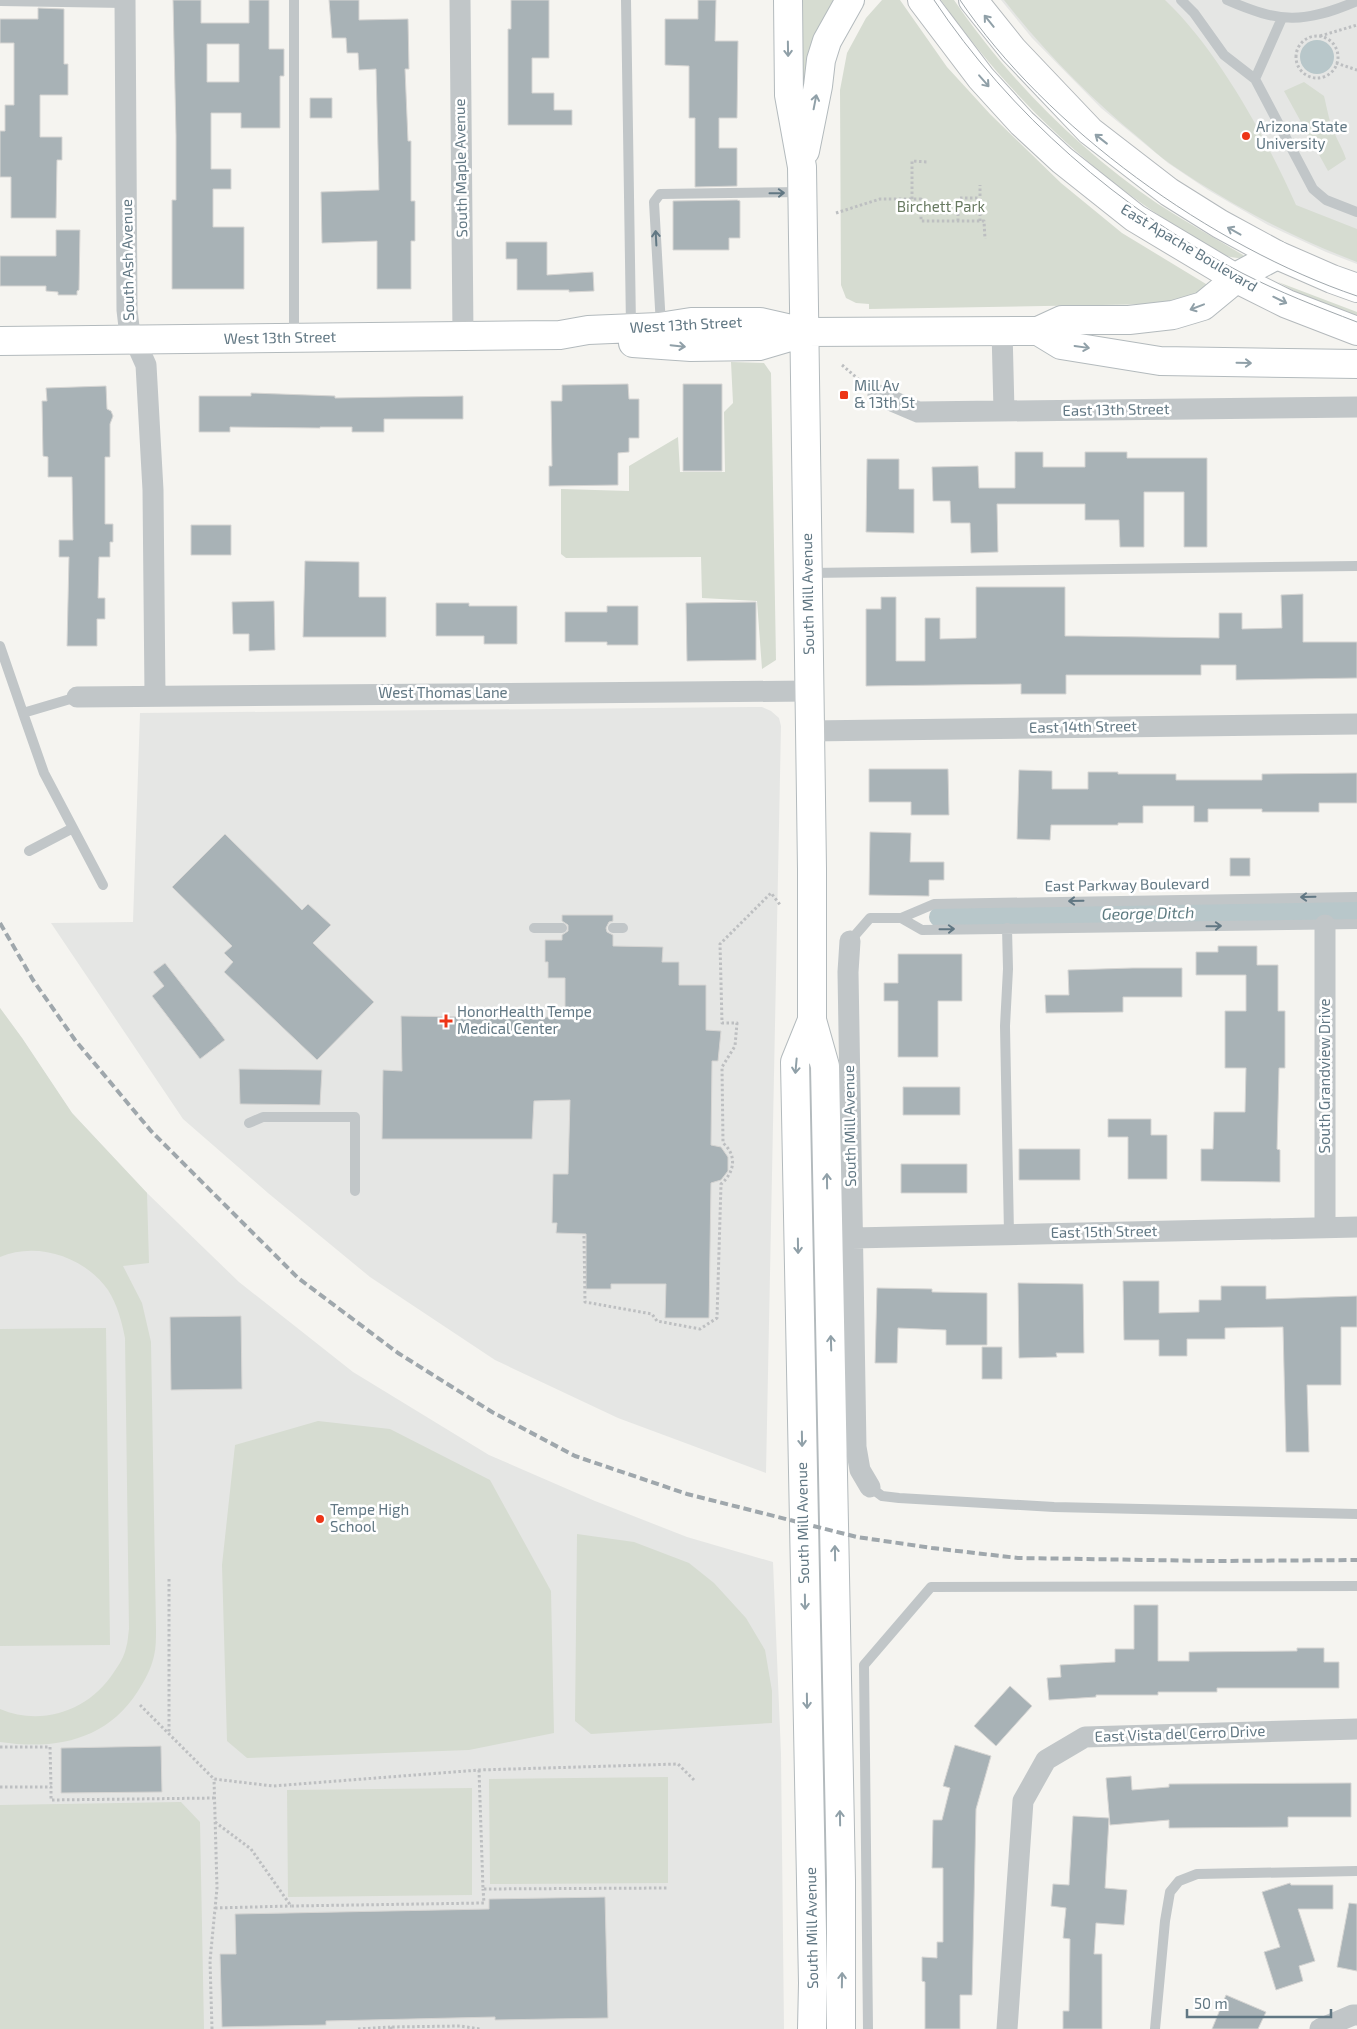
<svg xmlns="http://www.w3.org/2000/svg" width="1357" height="2029" font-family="'Exo 2',sans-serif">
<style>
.built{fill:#e5e6e4}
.green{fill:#d6dcd1}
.water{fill:#b8c7ca}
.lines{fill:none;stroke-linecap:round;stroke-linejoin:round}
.canal{stroke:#b8c7ca;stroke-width:20}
.building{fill:#a8b2b6;stroke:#d6d5d3;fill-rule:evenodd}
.secondary-casing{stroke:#b3babd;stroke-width:30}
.primary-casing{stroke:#b4b9bc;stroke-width:30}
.path{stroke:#bdbfc1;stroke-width:3;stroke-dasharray:2.5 2.5;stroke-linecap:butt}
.lane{stroke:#c1c6c8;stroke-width:10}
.street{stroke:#c1c6c8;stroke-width:21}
.secondary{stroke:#fff;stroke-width:28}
.primary{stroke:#fff;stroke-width:28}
.tram{stroke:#9fa7ac;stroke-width:1}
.rail{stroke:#9fa7ac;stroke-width:4;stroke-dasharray:8 4;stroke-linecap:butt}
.oneway{stroke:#90a0a8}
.oneway2{stroke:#617783}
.poi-dot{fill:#ed3517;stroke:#fff;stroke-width:2}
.labels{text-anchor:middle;stroke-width:5;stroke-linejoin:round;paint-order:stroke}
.poi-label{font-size:15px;fill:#617783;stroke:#fff;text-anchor:start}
.street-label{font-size:15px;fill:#617783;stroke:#fff}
.park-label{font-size:15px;fill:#687a61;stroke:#fff}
.water-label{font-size:16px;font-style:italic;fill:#5d7b81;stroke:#fff}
</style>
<rect width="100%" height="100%" fill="#f5f4f0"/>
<path class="built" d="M1001 0H1357V264L1326 252 1268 225 1208 190 1168 163 1101 108 1032 38Z
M751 707H762L771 711 779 718 781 726 766 1473 618 1418 495 1360 370 1277 268 1193 183 1119 51 923 133 922 140 713Z
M0 1008 22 1038 72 1113 147 1193 239 1282 353 1372 489 1455 595 1501 687 1537 773 1562 781 1754 784 2029H0Z"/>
<path class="green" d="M800 0H836L804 92H802Z
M882 0H900L947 67 990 114 1061 183 1122 233 1206 284V288L1179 302 1159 304 869 309V304L856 303 846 298 841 285 840 90 847 53 866 18Z
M941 0H954C1008 79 1079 150 1158 204 1186 222 1215 238 1243 255L1245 257C1226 262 1206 245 1190 235 1092 176 1007 94 941 0Z
M1004 0H1165C1218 50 1266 138 1296 205L1357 229V262C1292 237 1229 204 1172 165 1160 157 1150 147 1139 138 1089 97 1044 51 1004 0Z
M1304 82 1324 96C1327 108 1329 121 1334 132 1338 142 1343 149 1346 159L1328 171 1284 91Z
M1278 282 1357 312V316L1296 292Z
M731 362 764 363 771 373 776 660 762 669 757 601 702 598 701 557 566 558 561 554V489L629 491V466L678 437 680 472H725L724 412 733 403Z
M0 1008 22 1038 72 1113 147 1193 149 1263 123 1266 142 1303 151 1342 156 1629C156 1638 156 1648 154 1656 151 1669 145 1680 138 1691 106 1741 55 1750 0 1742V1709C42 1727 90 1710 114 1672 119 1665 124 1657 126 1648 128 1642 128 1635 129 1629L125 1338C122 1322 117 1304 108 1290 85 1257 37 1241 0 1257Z
M106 1328 110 1645 0 1646V1329Z
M318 1421 390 1429 490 1480 551 1591 554 1733 469 1750 247 1758 227 1741 222 1565 235 1445Z
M577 1534 634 1542 689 1563 714 1583 746 1618 765 1650 772 1691V1723L591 1734 575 1721Z
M668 1777V1883L490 1884 489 1779Z
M472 1788V1895L288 1897 287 1790Z
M181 1802 200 1822 204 2029H0V1805Z"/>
<path class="water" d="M1300 57a17 17 0 1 1 34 0a17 17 0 1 1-34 0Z"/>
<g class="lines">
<path class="canal" d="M939 917 1357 910"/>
</g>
<path class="building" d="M173 0H201V23H249V0H269V49H284V76H280V128H241V113H211V169H231V189H213V227H244V289H172V200H176V135ZM207 44H239V82H207Z
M329 0H359V20L408 19 409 69H405L408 141H411V201H415V241H411V289H377V241L322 243 321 192 379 190 376 69 359 70 358 53H347L346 38H332Z
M511 0H549V58H532V93H554V110H572V125H508V29H511Z
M698 0H716L715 41H738L737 118H719V148H737V186L695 187V118H689V66L665 65V19H698Z
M38 8 64 9V64H68V95H40V137H62V160H57L56 218H11V177H0V131H5V105H14V43H0V19H38Z
M310 98H332V118H310Z
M737 200 740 201V238H729V250H673V201Z
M56 230H80L79 290 77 291V295H58V292L46 291V286H0V256H56Z
M506 242H547V275L593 272 594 291 569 292V290H517V259H506Z
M628 384 629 399H639V438H629V452L618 453V485L549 486V466H552L551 401H562V385Z
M683 384H722V471H683Z
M106 386 107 409 111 411 113 416 110 424V457H105V524H113V542H110V557H99L98 598H105V619H97V646H67L69 557H59V540H73L72 477H48V457L43 456 42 401H47L46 388Z
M251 393 335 396V398L463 396V419H384V432H352V427H320V428L230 427V432H199V396H251Z
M1015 452H1043V467H1085V452H1127V458H1207V547H1184V492H1144V547H1120L1119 520H1085V504H997L998 552 971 553 970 523H951L950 501H933L932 467 978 466 979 488H1015Z
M867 459H899V489H914V533L866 532Z
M191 525H231V555H191Z
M305 561 359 562V597H386V637H303Z
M976 587H1065V636H1078L1219 638V613H1242V629L1282 628 1281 595 1303 594V642H1357V678L1236 680V665H1201V675H1066V694H1021V684L866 686V609H881V597H896V661H925V618H940V639L976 638Z
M274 601 275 650 249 651V634H233L232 602Z
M756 602V660L687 661 686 603Z
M436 603H469V606H517V644H484V636H436Z
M607 606H638V645H607V642H565V612H607Z
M869 769H948L949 815H911V802H869Z
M1019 770 1052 771V789H1088V772H1118V774H1176V780H1262V774L1357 773V803H1319V812H1262V809H1208V822H1194V806H1143V823H1118V825H1051L1050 840 1017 839Z
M870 832 911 833 910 862H944V880H929V896L869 895Z
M225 834 302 910 308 904 331 925 313 943 374 1002 317 1060 224 972 233 962 224 953 232 946 172 887Z
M1230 858H1250V876H1230Z
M562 915H613V921L609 922 606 928 607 932 613 935V946L663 947 662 962H679V985H706V1030L721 1031 718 1061H712L711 1145 721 1147 728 1157V1171L721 1180 711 1183 709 1318H665L666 1284H611V1289H586V1234L556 1233 557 1223H552L553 1174H568L570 1100 534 1101 532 1139H382L383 1070 402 1071 401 1016 484 1017 490 1012 498 1009 508 1011 516 1017H565V978H548V962H545V940H562V935L568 931V925L562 921Z
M1218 946H1257V965H1278V1011H1285V1068H1279L1277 1149 1280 1150V1182L1201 1181V1149H1213L1214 1112H1245L1246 1068H1225V1011H1246V975H1196V952H1218Z
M898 954H962V1001H938V1057H898V1001H884V983H898Z
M165 963 225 1040 200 1059 152 996 164 986 153 972Z
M1133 968H1182V997H1123V1012L1046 1013 1045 995H1069L1068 970Z
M239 1069 322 1070 320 1105 240 1104Z
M903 1087H960V1115H903Z
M1108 1119H1151V1135H1167V1179H1128V1137H1108Z
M1019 1149H1080V1180H1019Z
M901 1164H967V1193H901Z
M1123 1281H1159V1313L1199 1312V1300H1221V1286H1266V1299L1357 1296V1327H1341V1385H1307L1309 1452H1286L1283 1327 1225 1328V1339H1187V1356H1159V1340H1124Z
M1018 1283 1083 1284 1084 1353H1056L1057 1357 1019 1358Z
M877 1288 932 1289V1292L987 1293V1345H946V1330L898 1328 897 1363H875Z
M241 1316 242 1389 171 1390 170 1317Z
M982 1347H1002V1379H982Z
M1134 1605H1158V1661H1189V1652L1297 1651V1648H1324V1662H1339V1688H1217V1692H1158V1695H1096V1697L1049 1700 1047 1678 1061 1677 1060 1665 1115 1662V1649H1134Z
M1010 1686 1032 1706 996 1746 974 1726Z
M955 1745 991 1756 976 1809 972 1995H960V2029H925V1982L922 1981V1957L937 1958V1942H943V1868H932L933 1820H942L950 1788 943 1786Z
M161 1746 162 1792 61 1793V1748Z
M1131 1776 1132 1790 1169 1787V1784L1351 1783V1817H1288V1827L1169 1828V1820L1110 1825 1106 1778Z
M1073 1816 1109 1818 1105 1888 1127 1890 1124 1925 1096 1923 1094 1954H1102V2029H1063V2011H1069L1070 1939 1063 1938 1066 1908 1051 1906 1053 1884 1069 1885Z
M1290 1883 1291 1885H1333V1909H1298L1315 1961 1299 1966 1303 1981 1276 1990 1264 1952 1280 1947 1262 1892Z
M605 1897 608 2018 495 2020V2017L326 2021V2025L222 2027 220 1954H236L235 1914 489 1909V1899Z
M1349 1903 1357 1904V1971L1337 1967Z
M1226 1995 1266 2012 1258 2029H1212Z"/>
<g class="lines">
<defs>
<path id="secondary" d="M788 0 789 95 802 167 812 869V1020L825 1066 841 1881V2029
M805 151 818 86 821 60 827 41 850 0
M1038 331 1061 345 1160 361 1357 364
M0 341 560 335 588 330 659 327 691 322H760L804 332 1038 331 1062 320H1129L1173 315 1203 306 1243 273 1277 255
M633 343 691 347 759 346 803 333
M812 1020 795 1062 813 1983 812 2029"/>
<path id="primary" d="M922 0 981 78 1022 123 1062 160 1135 218 1237 279 1287 304 1357 331
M973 0 1013 50 1090 131 1169 192 1220 224 1277 255 1332 279 1357 288"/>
</defs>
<use href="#secondary" class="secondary-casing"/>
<use href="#primary" class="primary-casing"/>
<path class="path" d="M1320 36 1357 25
M1296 57a21 21 0 1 1 42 0a21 21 0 1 1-42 0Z
M1336 63 1357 70
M912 199V161L928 162
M836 213 880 199H921V221H984L985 239
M958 221V198H980
M980 221V185
M842 365 864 384
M584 1236 585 1302 652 1314 657 1321 700 1329 717 1318 721 1184C735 1172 737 1155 723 1143L722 1067 735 1046 737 1023H722L720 944 771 893 781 906
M169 1579V1734
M140 1705 214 1779 273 1786 479 1770 678 1764 694 1780
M0 1747H50L51 1787
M479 1770 483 1889 668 1888
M0 1787H51V1800L215 1798
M215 1822 251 1849 291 1906 484 1903 483 1889
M215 1908 291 1906
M212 2029 210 1961 217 1888 214 1779
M358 2029 390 2027
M392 2029 390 2027 460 2026 480 2029"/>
<path class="lane" d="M626 0 631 326
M1181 0 1194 13 1224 55 1255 79 1313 189 1326 200 1357 212
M1227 0C1280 23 1303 24 1357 1
M0 1 125 3
M1255 79 1282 18
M661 326 654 202 660 194 802 192
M294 336V0
M809 573 1357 566
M0 646 23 713 77 697
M23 713 44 773 103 885
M29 851 73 828
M901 918 922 930 1357 924
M534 928H562
M613 928H623
M1007 928 1008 969 1005 1026 1009 1234
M850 941 870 918H901L934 904 1357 897
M249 1123 263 1117H355V1191
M870 1487 882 1496 899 1498 1054 1507 1357 1514
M868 2029 864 1665 931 1587 1357 1586
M1155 2029 1165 1921 1170 1892 1179 1881 1197 1874 1357 1871"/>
<path class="street" d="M125 0 127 310 129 327 146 365 153 490 155 695
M460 0 463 335
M1002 330 1004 411
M878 395 918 412 1357 407
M77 697 809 691
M809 731 1357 724
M850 941 848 972 856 1447 860 1470 870 1487
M1325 1227V925
M852 1238 1357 1227
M1007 2029 1023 1801 1046 1760 1085 1737 1357 1729
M1320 2029 1353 2015H1357"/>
<use href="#secondary" class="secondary"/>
<use href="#primary" class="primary"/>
<path class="tram" d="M934 0C1010 114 1120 210 1242 273 1279 292 1318 307 1357 322
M960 0C1046 128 1212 247 1357 296"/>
<path class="rail" d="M0 923 33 980 75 1040 151 1131 298 1278 398 1353 492 1412 575 1456 687 1494 857 1537 932 1548 1018 1558 1213 1561 1357 1560"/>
</g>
<defs><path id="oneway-shaft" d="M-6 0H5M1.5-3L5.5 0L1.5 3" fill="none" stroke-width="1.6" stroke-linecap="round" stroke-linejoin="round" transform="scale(1.25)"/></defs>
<g class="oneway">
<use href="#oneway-shaft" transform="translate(989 21) rotate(-129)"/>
<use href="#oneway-shaft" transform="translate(788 49) rotate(89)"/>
<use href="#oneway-shaft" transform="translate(984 81) rotate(49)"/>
<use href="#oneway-shaft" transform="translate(815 102) rotate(-79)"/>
<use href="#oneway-shaft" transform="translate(1101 139) rotate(-142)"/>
<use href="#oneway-shaft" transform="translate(1234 231) rotate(-151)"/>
<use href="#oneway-shaft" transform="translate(1280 300) rotate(26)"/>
<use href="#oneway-shaft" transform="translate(1197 307) rotate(159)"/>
<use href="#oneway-shaft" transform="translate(678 346) rotate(6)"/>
<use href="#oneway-shaft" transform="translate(1082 347) rotate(8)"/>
<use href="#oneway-shaft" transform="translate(1244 363) rotate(1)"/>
<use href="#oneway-shaft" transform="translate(796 1066) rotate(95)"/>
<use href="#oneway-shaft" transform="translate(827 1181) rotate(-91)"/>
<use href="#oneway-shaft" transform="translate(798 1246) rotate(89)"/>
<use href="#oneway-shaft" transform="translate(831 1343) rotate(-92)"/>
<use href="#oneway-shaft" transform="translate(802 1439) rotate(89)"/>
<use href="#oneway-shaft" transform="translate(835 1553) rotate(-91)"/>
<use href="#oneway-shaft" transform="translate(805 1602) rotate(89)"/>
<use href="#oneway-shaft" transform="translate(807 1701) rotate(89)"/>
<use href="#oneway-shaft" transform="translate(840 1818) rotate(-91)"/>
<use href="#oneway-shaft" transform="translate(842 1980) rotate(-89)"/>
</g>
<g class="oneway2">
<use href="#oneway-shaft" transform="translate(777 193) rotate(-1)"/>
<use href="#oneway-shaft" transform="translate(656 238) rotate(-93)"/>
<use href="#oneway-shaft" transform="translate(1308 897) rotate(179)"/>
<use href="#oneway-shaft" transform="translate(1076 901) rotate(179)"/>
<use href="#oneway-shaft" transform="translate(1214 926) rotate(-1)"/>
<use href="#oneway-shaft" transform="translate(947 929) rotate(-1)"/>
</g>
<g class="poi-dot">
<circle cx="1246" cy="136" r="5"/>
<rect x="839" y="390" width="10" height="10" rx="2.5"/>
<path d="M443.5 1013.5h5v5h5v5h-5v5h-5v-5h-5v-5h5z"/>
<circle cx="320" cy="1519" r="5"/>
</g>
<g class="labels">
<g class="poi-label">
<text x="1256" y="132">Arizona State<tspan x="1256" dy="17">University</tspan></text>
<text x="854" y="391">Mill Av<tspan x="854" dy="17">&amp; 13th St</tspan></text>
<text x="457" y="1017">HonorHealth Tempe<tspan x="457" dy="17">Medical Center</tspan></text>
<text x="330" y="1515">Tempe High<tspan x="330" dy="17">School</tspan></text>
</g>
<g class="street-label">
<text transform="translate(461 168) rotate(-91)" y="5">South Maple Avenue</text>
<text transform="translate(1189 248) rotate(31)" y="5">East Apache Boulevard</text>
<text transform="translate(128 260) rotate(-91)" y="5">South Ash Avenue</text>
<text transform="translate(686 325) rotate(-3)" y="5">West 13th Street</text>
<text transform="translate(280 338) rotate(-1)" y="5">West 13th Street</text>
<text transform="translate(1116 410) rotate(-1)" y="5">East 13th Street</text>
<text transform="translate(808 594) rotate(-91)" y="5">South Mill Avenue</text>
<text x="443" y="698">West Thomas Lane</text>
<text transform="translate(1083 727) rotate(-1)" y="5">East 14th Street</text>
<text transform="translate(1127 885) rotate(-1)" y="5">East Parkway Boulevard</text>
<text transform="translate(1325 1076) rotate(-90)" y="5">South Grandview Drive</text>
<text transform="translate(850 1126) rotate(-91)" y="5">South Mill Avenue</text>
<text transform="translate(1104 1232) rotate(-1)" y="5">East 15th Street</text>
<text transform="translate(803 1523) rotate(-91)" y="5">South Mill Avenue</text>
<text transform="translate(1180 1734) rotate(-2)" y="5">East Vista del Cerro Drive</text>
<text transform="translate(812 1928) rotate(-91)" y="5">South Mill Avenue</text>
</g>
<g class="park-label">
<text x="941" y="212">Birchett Park</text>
</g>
<g class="water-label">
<text transform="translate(1148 913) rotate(-1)" y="6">George Ditch</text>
</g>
</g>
<path d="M1187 2009v8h144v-8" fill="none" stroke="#617783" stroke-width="2.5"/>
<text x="1194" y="2009" font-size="15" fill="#617783" stroke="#ffffff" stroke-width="4" paint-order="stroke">50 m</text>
</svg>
